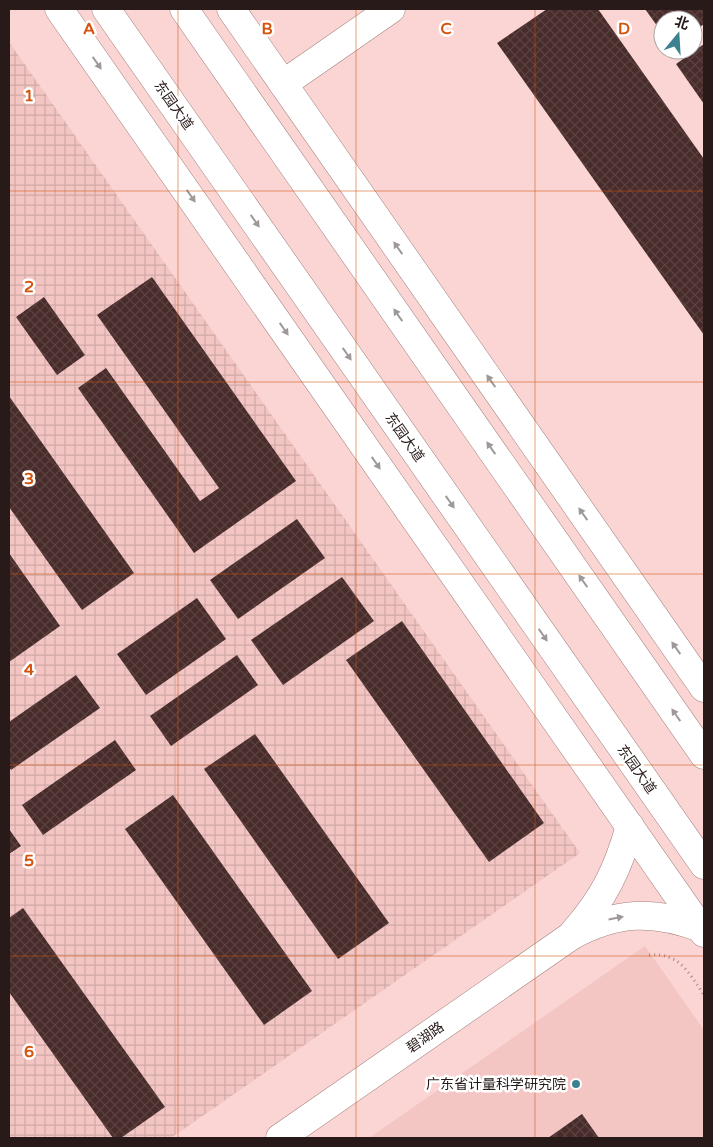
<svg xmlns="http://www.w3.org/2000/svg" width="713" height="1147" font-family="'Varela Round','Noto Sans SC',sans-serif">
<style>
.built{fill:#f3c6c4}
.industrial{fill:url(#industrial-grid)}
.building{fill:url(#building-cross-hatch)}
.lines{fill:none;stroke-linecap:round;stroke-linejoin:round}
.minor-casing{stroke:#a3817f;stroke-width:29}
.major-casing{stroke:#a3817f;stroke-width:29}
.path{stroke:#a58a88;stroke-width:3;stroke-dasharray:1 4;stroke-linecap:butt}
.minor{stroke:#fff;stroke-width:28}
.major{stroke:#fff;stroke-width:28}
.oneway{fill:#9e9898}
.grid{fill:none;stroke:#d5530d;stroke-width:1;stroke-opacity:0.55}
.poi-dot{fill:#3c818e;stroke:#fff;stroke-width:2}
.labels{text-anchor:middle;stroke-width:5;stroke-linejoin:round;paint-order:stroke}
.street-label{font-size:14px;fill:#271a19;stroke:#fff}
.poi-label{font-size:14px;fill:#271a19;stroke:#fff;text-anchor:end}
.grid-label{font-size:16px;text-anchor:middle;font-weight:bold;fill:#d5530d;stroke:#fff;stroke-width:5;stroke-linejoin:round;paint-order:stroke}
</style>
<defs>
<pattern id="industrial-grid" width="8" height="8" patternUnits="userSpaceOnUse" patternTransform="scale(1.25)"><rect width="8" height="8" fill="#f3c6c4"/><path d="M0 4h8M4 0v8" fill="none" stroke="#d0aaa8"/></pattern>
<pattern id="building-cross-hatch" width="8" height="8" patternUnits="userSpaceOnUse" patternTransform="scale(1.25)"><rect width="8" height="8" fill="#482c2b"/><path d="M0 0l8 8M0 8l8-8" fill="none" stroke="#5a4140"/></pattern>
</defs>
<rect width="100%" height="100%" fill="#fad5d3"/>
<path class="built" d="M645 946 704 1030V1138H369Z"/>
<path class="industrial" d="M9 42 580 853 171 1138H9Z"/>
<path class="building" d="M547 9H598L704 159V335L497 43Z
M645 9H704V24L693 32V20H663V34Z
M704 44V104L676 64Z
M152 277 296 481 194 553 78 388 106 368 200 501 219 488 97 315Z
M44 297 85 355 57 375 16 317Z
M9 396 134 573 82 610 9 507Z
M297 519 325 558 238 619 210 580Z
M9 553 60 626 9 662Z
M342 577 374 621 283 685 251 640Z
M197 598 226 639 146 695 117 654Z
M402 621 544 823 489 862 346 660Z
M237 655 258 685 171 746 150 716Z
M76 675 100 708 11 770 9 767V722Z
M255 734 389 923 338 959 204 769Z
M115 740 136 770 43 835 22 805Z
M173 795 312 991 264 1025 125 829Z
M9 829 21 846 9 854Z
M23 908 165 1107 121 1138H113L9 992V918Z
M582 1114 599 1138H548Z"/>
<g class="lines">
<defs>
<path id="minor" d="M283 84 391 9
M280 1138 571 936"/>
<path id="major" d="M59 9 704 933
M106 9 704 865
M184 9 704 755
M231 9 704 688
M574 932C604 898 618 869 630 826
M571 936C617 911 653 910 701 928"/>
</defs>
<use href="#minor" class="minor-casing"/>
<use href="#major" class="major-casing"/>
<path class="path" d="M649 955C679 952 689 973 704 995"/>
<use href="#minor" class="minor"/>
<use href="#major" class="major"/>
</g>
<defs><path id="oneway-solid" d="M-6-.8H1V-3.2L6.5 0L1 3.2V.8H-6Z" transform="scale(1.25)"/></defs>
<g class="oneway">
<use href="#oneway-solid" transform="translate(97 63) rotate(55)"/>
<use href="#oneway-solid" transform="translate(191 196) rotate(55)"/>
<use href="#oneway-solid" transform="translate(255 221) rotate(55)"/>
<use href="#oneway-solid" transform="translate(398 248) rotate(-125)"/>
<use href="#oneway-solid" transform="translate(398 315) rotate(-125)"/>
<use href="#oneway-solid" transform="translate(284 329) rotate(55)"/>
<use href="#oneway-solid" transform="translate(347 354) rotate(55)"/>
<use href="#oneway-solid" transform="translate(491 381) rotate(-125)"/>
<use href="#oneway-solid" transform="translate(491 448) rotate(-125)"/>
<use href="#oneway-solid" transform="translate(376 463) rotate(55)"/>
<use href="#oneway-solid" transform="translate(450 502) rotate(55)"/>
<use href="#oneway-solid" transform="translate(583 514) rotate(-125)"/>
<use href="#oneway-solid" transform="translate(583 581) rotate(-125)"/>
<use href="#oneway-solid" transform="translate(543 635) rotate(55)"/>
<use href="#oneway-solid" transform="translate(676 648) rotate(-125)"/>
<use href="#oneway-solid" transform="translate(676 715) rotate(-125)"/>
<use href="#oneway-solid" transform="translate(616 918) rotate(-11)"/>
</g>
<path class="grid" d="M178 9V1138M356 9V1138M535 9V1138M9 191H704M9 382H704M9 574H704M9 765H704M9 956H704"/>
<circle class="poi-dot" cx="576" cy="1084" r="5"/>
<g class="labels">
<g class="street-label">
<text transform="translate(174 105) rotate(55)" y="5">东园大道</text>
<text transform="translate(405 437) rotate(55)" y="5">东园大道</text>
<text transform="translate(637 769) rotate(55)" y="5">东园大道</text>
<text transform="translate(425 1037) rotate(-35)" y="5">碧湖路</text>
</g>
<g class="poi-label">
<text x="566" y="1089">广东省计量科学研究院</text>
</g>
</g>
<g class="grid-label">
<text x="89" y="34">A</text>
<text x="267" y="34">B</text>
<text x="446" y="34">C</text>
<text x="624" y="34">D</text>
<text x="29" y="101">1</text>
<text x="29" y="292">2</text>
<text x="29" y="484">3</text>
<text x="29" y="675">4</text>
<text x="29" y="866">5</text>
<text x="29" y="1057">6</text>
</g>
<rect width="713" height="1147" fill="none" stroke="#271a19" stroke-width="20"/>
<g transform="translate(678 35) rotate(18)"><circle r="24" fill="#ffffff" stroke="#a9a3a3"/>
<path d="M0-4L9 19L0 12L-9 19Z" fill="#3c818e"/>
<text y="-8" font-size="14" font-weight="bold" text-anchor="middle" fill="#271a19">北</text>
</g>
</svg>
